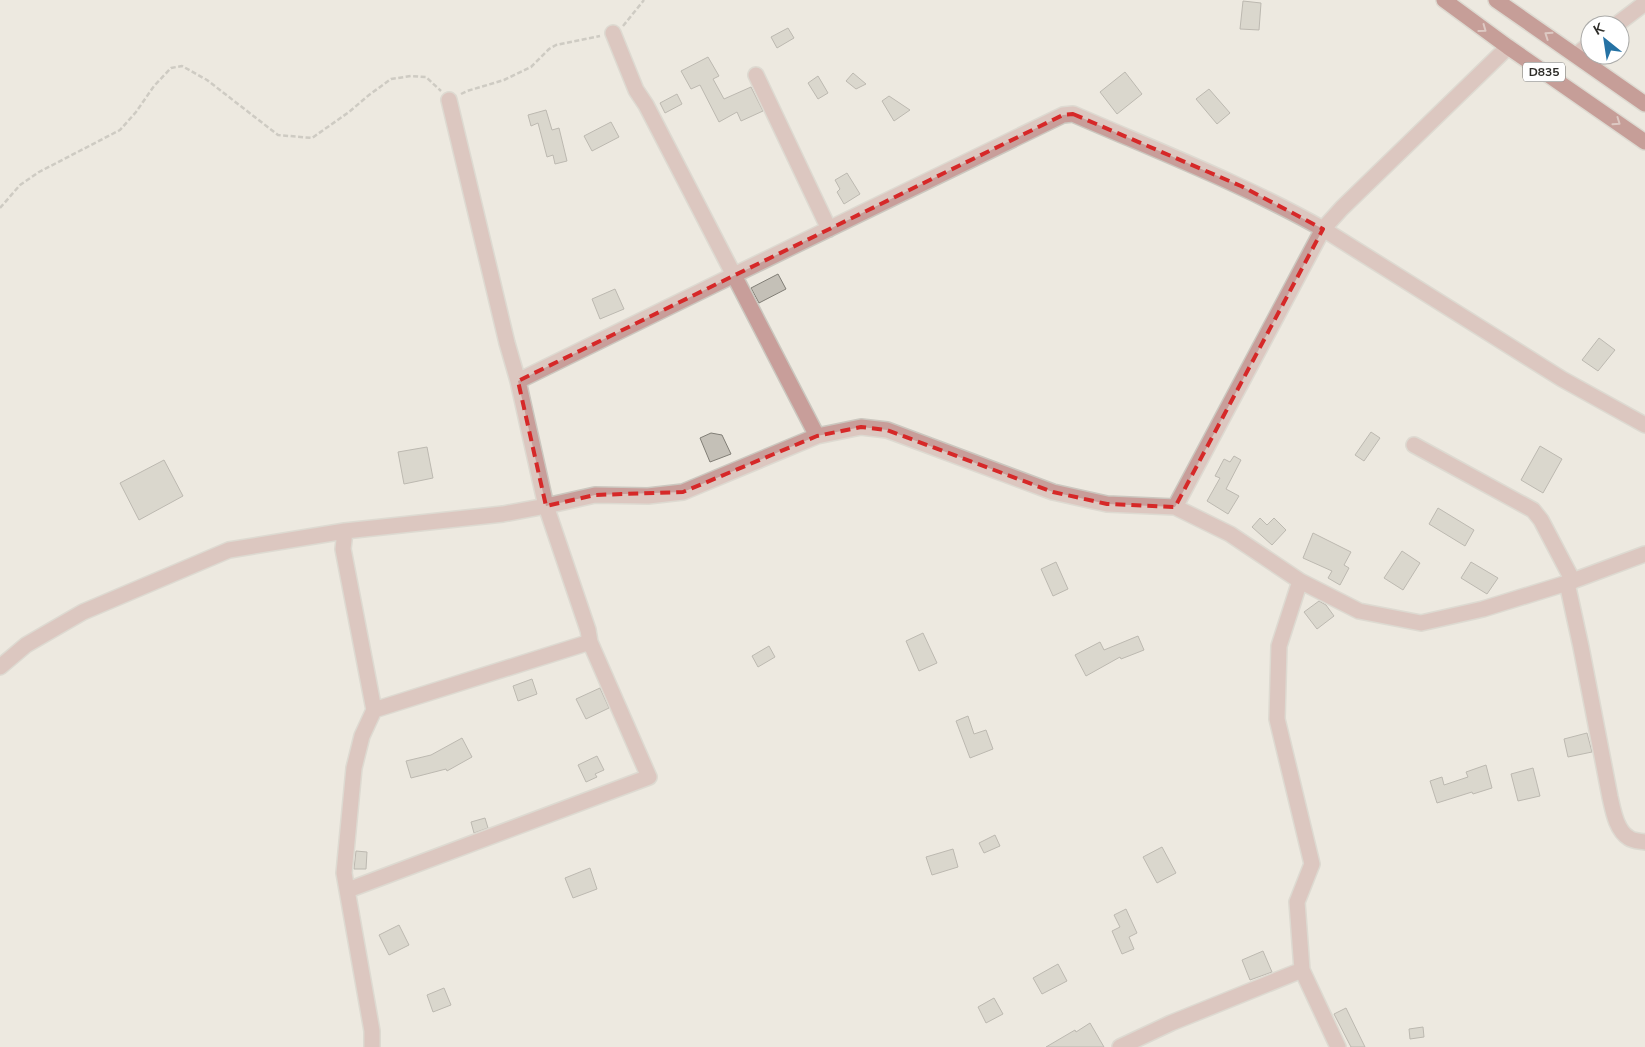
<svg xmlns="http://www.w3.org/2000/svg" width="1645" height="1047" font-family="'Nunito Sans',sans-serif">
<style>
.building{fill:#c4c0b7;stroke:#817e76}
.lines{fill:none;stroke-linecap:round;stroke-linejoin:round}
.minor-casing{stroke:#cbc7bf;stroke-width:18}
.highway-casing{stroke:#cbc7bf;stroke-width:18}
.path{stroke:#a9a69f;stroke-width:2.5;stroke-dasharray:5 2.5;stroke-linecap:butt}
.minor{stroke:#c89e9a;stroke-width:15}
.highway{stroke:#974441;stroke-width:15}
.oneway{stroke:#cba2a0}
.marked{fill:none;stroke:#d62828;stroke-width:4;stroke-dasharray:10 6;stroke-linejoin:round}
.labels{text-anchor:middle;stroke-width:4;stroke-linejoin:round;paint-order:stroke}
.shield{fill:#fff;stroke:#6d6c69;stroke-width:1}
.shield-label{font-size:12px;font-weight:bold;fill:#2e2d29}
</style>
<rect width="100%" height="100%" fill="#ede9e0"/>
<path class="building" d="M1243 1 1261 3 1259 30 1240 29Z
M788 28 794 38 777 48 771 37Z
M708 57 719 76 713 79 724 99 751 87 763 111 741 121 737 112 719 122 700 85 691 89 681 71Z
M1125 72 1142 94 1117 114 1100 92Z
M853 73 866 84 856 89 846 81Z
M818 76 828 93 818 99 808 83Z
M1209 89 1230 113 1217 124 1196 99Z
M677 94 682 104 665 113 660 103Z
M889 96 910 110 894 121 882 101Z
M546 110 552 130 559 128 567 161 555 164 553 155 547 157 538 123 531 126 528 115Z
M611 122 619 137 592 151 584 136Z
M847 173 860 194 844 204 837 192 840 189 835 180Z
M778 274 786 289 759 303 751 288Z
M615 289 624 309 600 319 592 299Z
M1599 338 1615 350 1598 371 1582 360Z
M1371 432 1380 438 1364 461 1355 455Z
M711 433 722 435 731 454 710 462 700 438Z
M1540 446 1562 459 1543 493 1521 480Z
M427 447 433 478 404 484 398 452Z
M1234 456 1241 460 1226 489 1239 496 1228 514 1207 501 1220 478 1215 476 1224 459 1230 462Z
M164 460 183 496 139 520 120 483Z
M1438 508 1474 530 1465 546 1429 524Z
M1260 518 1267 525 1274 518 1286 530 1272 545 1252 527Z
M1313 533 1351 552 1344 565 1349 568 1340 585 1328 578 1332 571 1303 558Z
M1402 551 1420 563 1403 590 1384 578Z
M1056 562 1068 589 1053 596 1041 569Z
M1471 562 1498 578 1487 594 1461 578Z
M1319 601 1326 605 1334 616 1317 629 1304 612Z
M923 633 937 663 919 671 906 641Z
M1138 636 1144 650 1121 659 1120 657 1086 676 1075 655 1100 642 1104 650Z
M769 646 775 657 758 667 752 656Z
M532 679 537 694 518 701 513 686Z
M600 688 609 708 586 719 576 699Z
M968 716 974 734 986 730 993 749 970 758 956 721Z
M1587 733 1592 752 1568 757 1564 739Z
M462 738 472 757 447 771 446 769 411 778 406 761 431 755Z
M597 756 604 770 595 774 597 777 586 782 578 765Z
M1486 765 1492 788 1473 794 1472 792 1437 803 1430 781 1442 777 1444 785 1468 777 1466 772Z
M1533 768 1540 796 1518 801 1511 774Z
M485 818 488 828 474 833 471 822Z
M995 835 1000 846 984 853 979 843Z
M1162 847 1176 873 1157 883 1143 857Z
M953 849 958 867 932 875 926 857Z
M356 851 367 852 366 869H354Z
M590 868 597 889 573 898 565 878Z
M1126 909 1137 933 1129 937 1134 949 1122 954 1112 931 1120 927 1114 915Z
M399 925 409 945 389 955 379 935Z
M1263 951 1272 972 1250 980 1242 960Z
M1058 964 1067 981 1042 994 1033 978Z
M444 988 451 1005 433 1012 427 995Z
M994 998 1003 1014 986 1023 978 1007Z
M1346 1008 1365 1047H1351L1334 1014Z
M1090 1023 1104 1047H1046L1075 1030 1076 1032Z
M1423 1027 1424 1037 1410 1039 1409 1029Z"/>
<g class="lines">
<defs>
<path id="minor" d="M1616 25 1645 3
M613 33 636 90 646 105 817 436
M1576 55 1590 44
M756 75 829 229
M518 381 734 275 1063 115 1073 114C1158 151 1243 184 1323 229L1562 379 1645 425
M1414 445 1533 510 1541 520 1573 581
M1175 507 1323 229 1342 208 1508 47
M345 531 343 549 374 710 362 736 354 768 344 873 372 1031V1047
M1300 581 1279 646 1277 719 1312 864 1297 902 1302 970 1338 1047
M1567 583 1581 647 1610 797C1613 810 1616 830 1629 838 1633 841 1640 841 1645 842
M0 667 26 645 83 612 229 550 345 531 503 514 546 506 518 381 507 343 449 100
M374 710 590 642
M348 890 649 777 590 642 588 630 546 506 595 495 648 496 683 492 817 436 861 427 887 430 1053 492 1107 504 1175 507 1230 534 1300 581 1359 611 1421 623 1483 609 1567 583 1645 554
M1120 1047 1171 1023 1302 970"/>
<path id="highway" d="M1444 0 1508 47 1645 142
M1496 0 1645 104"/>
</defs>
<use href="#minor" class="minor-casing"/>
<use href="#highway" class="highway-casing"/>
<path class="path" d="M623 26 644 0
M461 94 467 91 504 80 531 67 549 49 556 45 600 36
M0 208 20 185 39 172 120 130 136 112 154 86 171 68 182 66 207 80 278 135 312 138 349 112 369 95 391 79 411 76 426 77 441 91"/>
<use href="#minor" class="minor"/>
<use href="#highway" class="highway"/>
</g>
<defs><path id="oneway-chevron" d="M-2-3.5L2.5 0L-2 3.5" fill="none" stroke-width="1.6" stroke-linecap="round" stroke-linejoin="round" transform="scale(1.25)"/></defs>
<g class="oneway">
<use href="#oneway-chevron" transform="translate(1483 29) rotate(36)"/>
<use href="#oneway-chevron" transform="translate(1548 35) rotate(-146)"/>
<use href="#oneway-chevron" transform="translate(1617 122) rotate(35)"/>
</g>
<path d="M0 0H1645V1047H0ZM1073 114 1241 186 1323 229 1175 507 1107 504 1053 492 887 430 861 427 817 436 683 492 595 495 546 506 518 381 1063 115Z" fill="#ede9e0" fill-opacity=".55" fill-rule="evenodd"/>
<path class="marked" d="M1073 114 1241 186 1323 229 1175 507 1107 504 1053 492 887 430 861 427 817 436 683 492 595 495 546 506 518 381 1063 115Z"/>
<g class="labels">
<rect class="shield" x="1523" y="62.5" width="42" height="19" rx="4"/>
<g class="shield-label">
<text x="1544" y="76">D835</text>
</g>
</g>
<g transform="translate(1605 40) rotate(330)"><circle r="24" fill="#ffffff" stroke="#ababa9"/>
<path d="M0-4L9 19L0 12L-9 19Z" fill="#2572a4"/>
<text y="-8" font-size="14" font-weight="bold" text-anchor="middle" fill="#2e2d29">K</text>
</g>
</svg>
